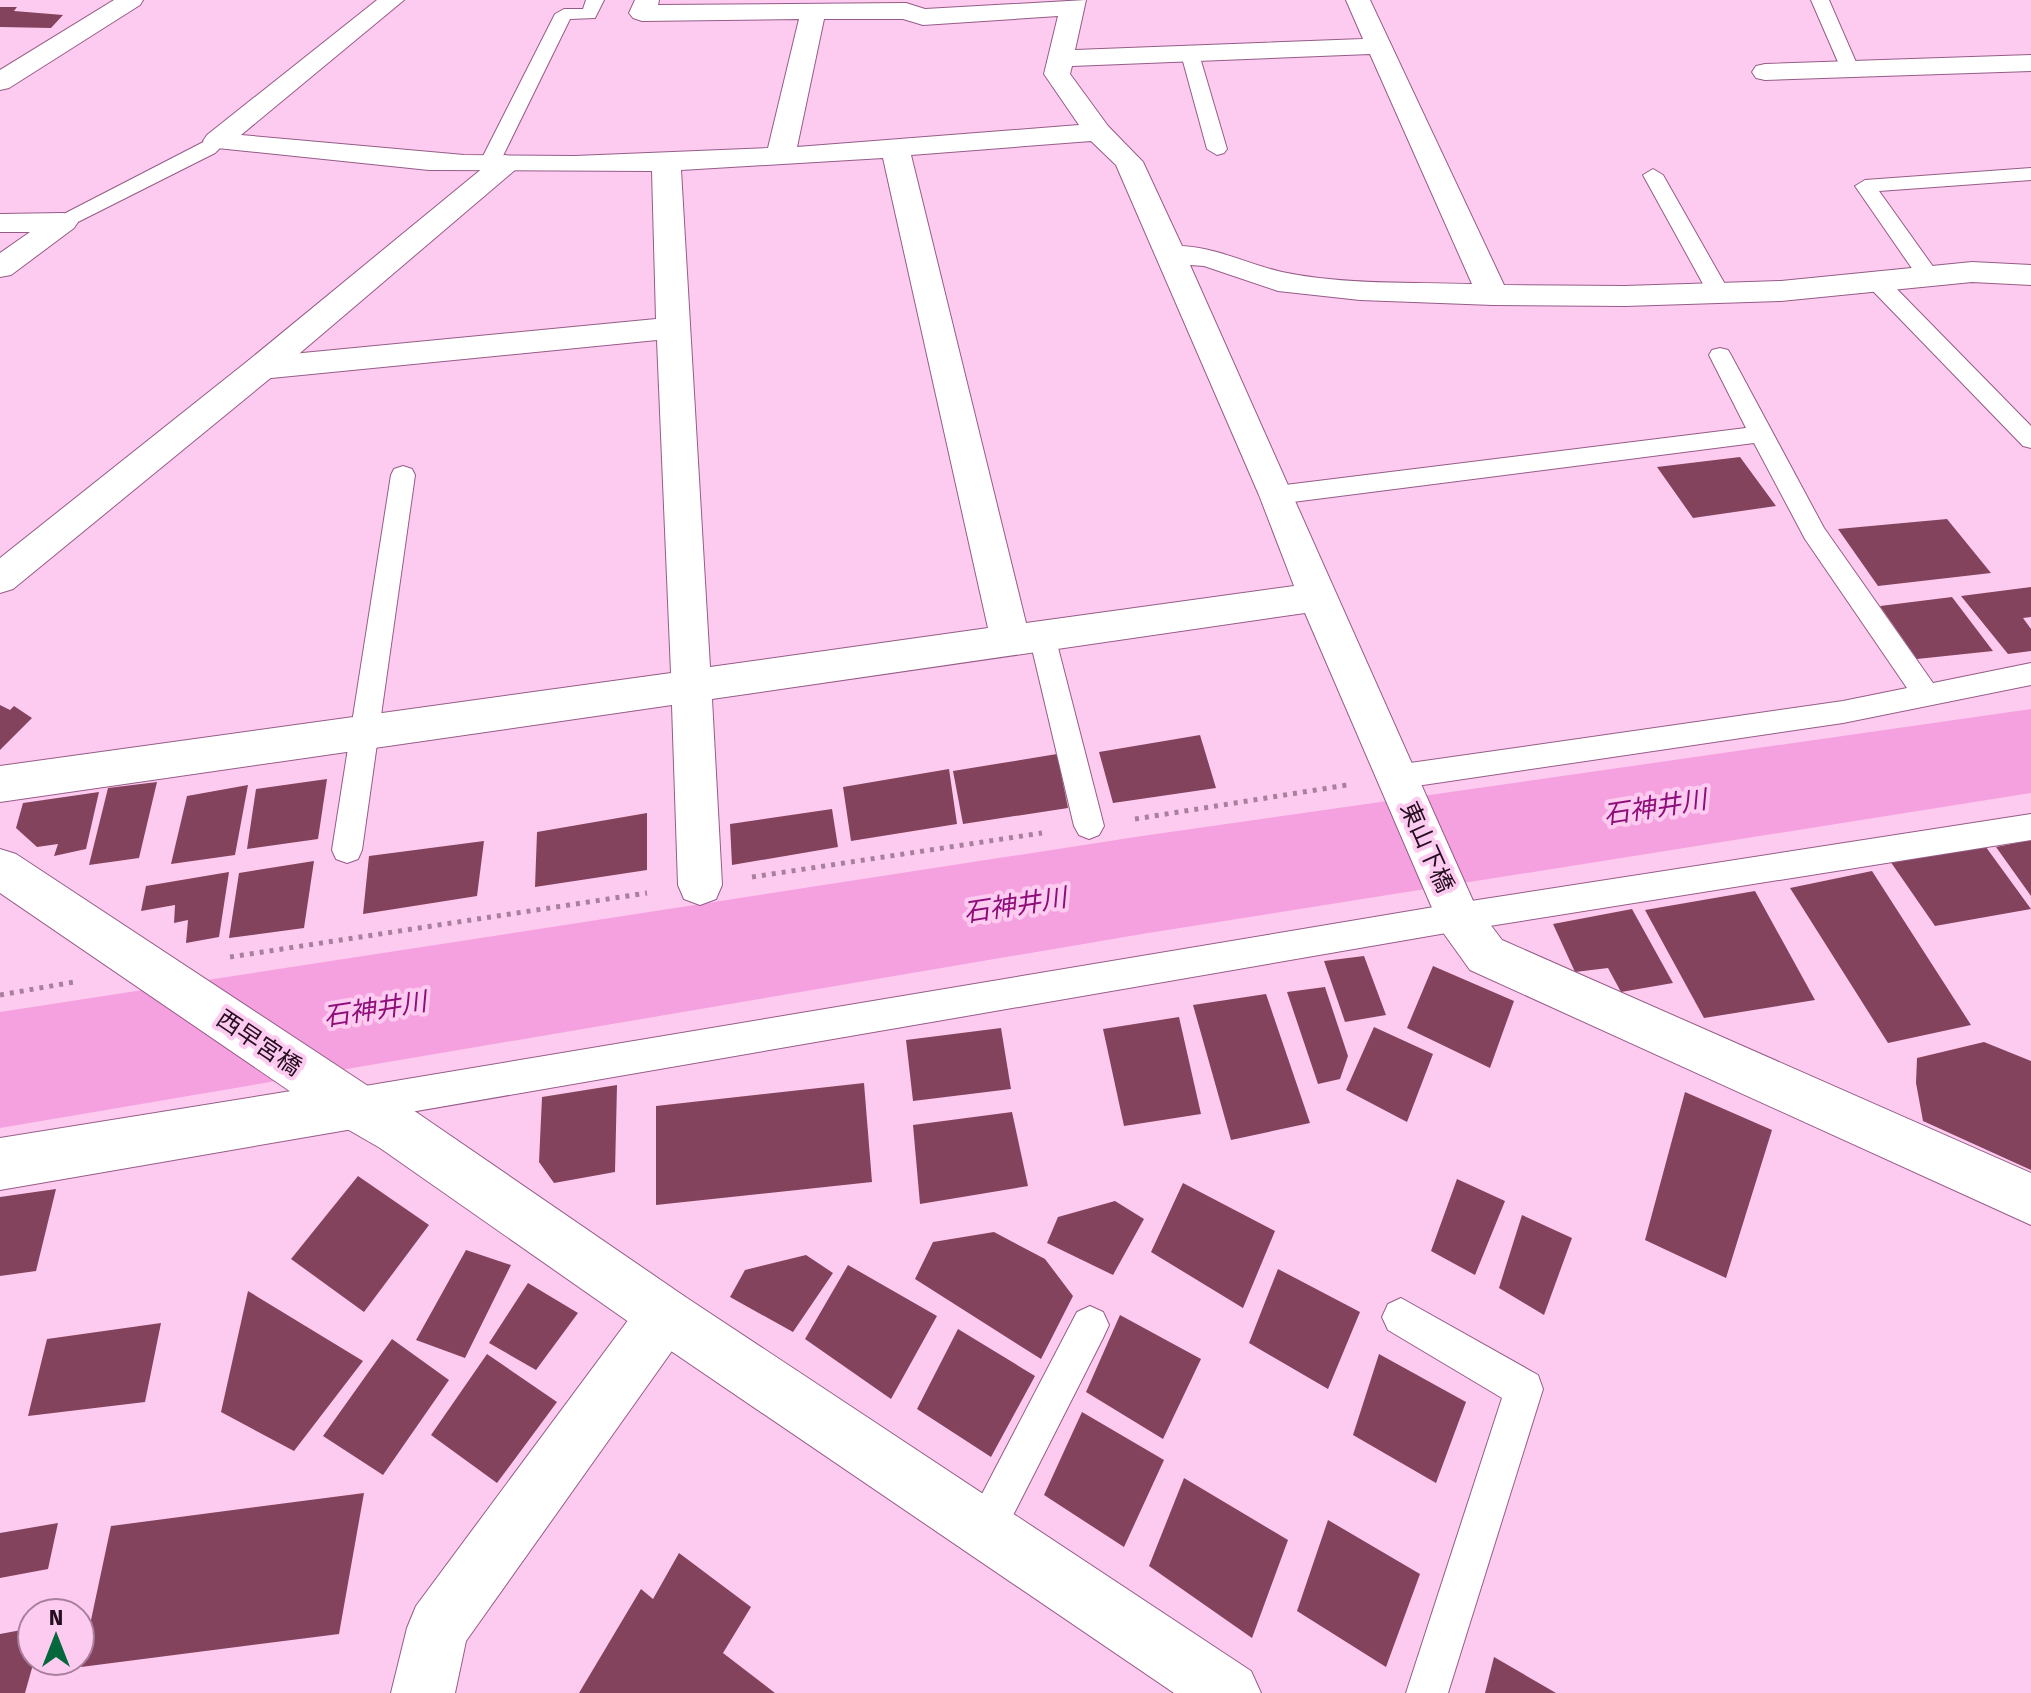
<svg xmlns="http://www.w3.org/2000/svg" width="2031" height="1693" font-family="'Fira Sans','Noto Sans JP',sans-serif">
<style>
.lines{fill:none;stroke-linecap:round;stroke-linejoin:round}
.river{fill:#f5a1e0;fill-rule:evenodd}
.building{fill:#84435c}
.lane-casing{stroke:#955c87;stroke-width:2}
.street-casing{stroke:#955c87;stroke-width:2}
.secondary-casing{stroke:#955c87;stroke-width:2}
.path{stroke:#a7809d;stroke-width:5;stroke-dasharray:4 6;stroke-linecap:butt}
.lane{fill:#fff;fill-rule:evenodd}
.street{fill:#fff;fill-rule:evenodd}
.secondary{fill:#fff;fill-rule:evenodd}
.labels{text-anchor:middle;stroke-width:8;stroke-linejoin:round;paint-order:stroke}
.street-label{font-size:24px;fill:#240e1f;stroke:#fecbf0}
.water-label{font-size:26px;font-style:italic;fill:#8d0d79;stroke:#fecbf0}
</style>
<rect width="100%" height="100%" fill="#fecbf0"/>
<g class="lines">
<path class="river" d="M2031 709V793L1142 934 0 1128V1012L1142 836Z"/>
</g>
<path class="building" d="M0 7H17L14 11 63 15 51 28 0 27Z
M1740 457 1776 506 1693 518 1657 467Z
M1947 519 1991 573 1878 586 1838 529Z
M2031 587V617L2023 618 2031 629V651L2008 654 1961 596Z
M1952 597 1993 651 1917 659 1880 606Z
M0 705 10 710 14 706 32 718 0 750Z
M1200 735 1216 788 1113 803 1099 752Z
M1057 754 1068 808 963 824 953 771Z
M949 769 957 824 851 841 843 787Z
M327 779 318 839 247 849 256 789Z
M157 782 139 858 89 865 108 788Z
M248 785 235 855 171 864 187 796Z
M99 792 86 849 54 856 58 844 37 847 16 828 23 803Z
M832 809 838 847 732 865 730 824Z
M647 813V870L535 887 537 832Z
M2031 840V896L1996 847Z
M484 841 477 896 363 914 369 856Z
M1983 843 2031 909 1935 926 1890 861Z
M314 861 304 928 229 938 239 873Z
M1872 871 1971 1025 1888 1043 1790 888Z
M229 872 219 937 186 943 188 920 174 923 175 905 141 911 146 886Z
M1755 891 1815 1000 1704 1018 1645 910Z
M1632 909 1673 983 1621 992 1608 968 1575 972 1553 924Z
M1364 956 1386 1015 1345 1022 1324 961Z
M1433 966 1514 1001 1490 1068 1407 1028Z
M1325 987 1348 1056 1340 1079 1318 1084 1287 992Z
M1266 994 1310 1123 1231 1140 1193 1005Z
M1179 1017 1201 1114 1124 1126 1103 1029Z
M1374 1027 1433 1054 1407 1122 1346 1090Z
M1001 1028 1011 1089 913 1101 906 1040Z
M1984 1042 2031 1061V1170L1923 1121 1916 1083 1917 1058Z
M864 1083 872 1182 656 1205V1106Z
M617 1085 615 1172 554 1183 539 1162 542 1097Z
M1685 1092 1772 1130 1726 1278 1645 1240Z
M1012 1112 1028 1186 920 1204 913 1125Z
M358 1176 429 1225 364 1312 291 1259Z
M1457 1179 1505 1201 1475 1275 1431 1251Z
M1183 1183 1275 1231 1243 1308 1151 1252Z
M56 1189 36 1271 0 1276V1197Z
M1115 1201 1144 1219 1113 1275 1047 1243 1058 1217Z
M1522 1215 1572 1238 1544 1315 1499 1288Z
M994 1232 1045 1259 1073 1296 1041 1359 915 1279 933 1242Z
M466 1250 511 1265 465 1358 416 1340Z
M806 1255 833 1273 793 1332 730 1297 745 1270Z
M848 1265 937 1316 891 1399 805 1339Z
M1278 1269 1360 1312 1328 1389 1249 1343Z
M528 1283 578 1313 536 1370 489 1343Z
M248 1291 363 1361 294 1451 221 1412Z
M1120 1315 1201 1359 1163 1439 1086 1392Z
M161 1323 145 1402 28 1416 47 1339Z
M958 1329 1035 1376 991 1457 917 1409Z
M392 1339 449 1380 383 1475 323 1436Z
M487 1354 557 1402 497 1483 431 1435Z
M1379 1354 1466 1402 1436 1483 1353 1435Z
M1082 1412 1164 1460 1124 1547 1044 1495Z
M1184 1478 1288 1540 1252 1638 1149 1566Z
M364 1493 339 1634 81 1667 111 1526Z
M1328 1520 1420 1574 1386 1667 1297 1611Z
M58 1523 48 1569 0 1578V1533Z
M679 1553 751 1607 723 1653 775 1693H579L641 1589 653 1599Z
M32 1628 34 1661 25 1693H0V1634Z
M1494 1657 1556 1693H1485Z"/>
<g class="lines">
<defs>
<path id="lane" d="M586 0H604L595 18 570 19 499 164 496 168H482L479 164 555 14 564 9H583Z
M1811 0H1829L1859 69 1856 73H1844L1841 69Z
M1190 49 1199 54 1227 149 1224 153 1217 155 1207 149 1181 54Z
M217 135 227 141 215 153 70 226H56L53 222 56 218Z
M2031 168V180L1879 191 1939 275 1928 282 1920 280 1855 186 1865 180Z
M1653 169 1663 175 1730 293 1727 298 1719 300 1708 293 1643 175Z
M1877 275 1885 277 2031 426V448L2023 446 1869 287 1866 282Z
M1720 348 1728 350 1731 355 1824 528 1933 683 2031 663V685L1843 723 1396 789 1386 786 1382 777 1386 768 1396 765 1843 701 1907 688 1805 539 1754 443 1277 504 1268 501 1265 495 1268 489 1277 486 1746 428 1709 355 1712 350Z
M403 466 412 469 415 475 362 850 358 859 347 863 336 859 332 850 391 475 394 469Z
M1042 626 1051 629 1055 636 1104 826 1099 835 1089 839 1079 835 1074 826 1029 636 1033 629Z
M2031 814V840L1458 931 353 1122 341 1117 336 1105 341 1093 353 1088 1458 903Z
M1401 1298 1538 1375 1543 1389 1448 1693H1406L1502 1398 1388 1330 1382 1317 1388 1304Z
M1090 1306 1103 1312 1109 1325 1103 1338 999 1543 985 1549 971 1543 965 1529 971 1515 1077 1312Z"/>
<path id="street" d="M377 0H404L241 135 464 155 575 156 768 148 799 19 642 21 633 18 629 13 635 0H659L658 5 906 3 925 9 1086 0 1075 50 1363 39 1346 0H1370L1504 285 1625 286 1781 281 1972 262 2031 265V285L1972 282 1781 301 1625 306 1493 305 1360 300 1278 291 1204 266 1190 265 1474 903 1502 940 2031 1173V1225L1470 970 1442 931 1305 613 712 699 722 885 716 899 700 905 684 899 678 885 672 705 0 802V766L671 673 657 340 261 379 249 376 244 368 249 360 261 357 656 319 652 171 429 170 207 147 203 141 207 135ZM1058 16 1044 74 1079 125 797 147 824 19H903L923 25ZM1370 54 1472 284C1410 282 1344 285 1282 272 1247 264 1218 248 1182 246L1143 162 1108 126 1070 74 1072 66ZM1091 141 1116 165 1259 495 1294 586 1026 623 911 155ZM883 158 988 628 710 667 681 170Z
M2031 55V71L1765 80 1756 78 1752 72 1756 66 1765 64Z
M63 213 74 216 78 222 74 228 11 275 0 277V253L30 232H0V214Z
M353 1081 371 1088 378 1105 371 1122 353 1129 0 1190V1138Z
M665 1288 684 1296 692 1315 684 1334 466 1641 455 1693H391L407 1628 416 1606 646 1296Z"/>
<path id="secondary" d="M114 0H143L140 5 9 88 0 90V70Z
M505 155 515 158 519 164 515 170 273 376 13 589 0 593V558L249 360 495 158Z
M0 849 16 854 371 1088 416 1112 684 1296 1251 1671 1261 1693H1174L646 1334 380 1148 335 1122 0 893Z"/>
</defs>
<use href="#lane" class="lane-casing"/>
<use href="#street" class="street-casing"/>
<use href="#secondary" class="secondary-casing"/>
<path class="path" d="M1135 819 1347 785
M752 877 1042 833
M230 957 647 893
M0 995 74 982"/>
<use href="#lane" class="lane"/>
<use href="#street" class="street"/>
<use href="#secondary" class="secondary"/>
</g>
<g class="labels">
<g class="street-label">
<text transform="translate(1427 847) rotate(66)" y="8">東山下橋</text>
<text transform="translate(259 1043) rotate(34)" y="8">西早宮橋</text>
</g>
<g class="water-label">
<text transform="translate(1655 807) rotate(-9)" y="9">石神井川</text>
<text transform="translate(1015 905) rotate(-9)" y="9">石神井川</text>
<text transform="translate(375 1009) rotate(-9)" y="9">石神井川</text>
</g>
</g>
<g transform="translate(56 1637)"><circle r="38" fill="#fecbf0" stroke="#a77f9c" stroke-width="2"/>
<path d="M0-6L14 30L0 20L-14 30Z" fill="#04683c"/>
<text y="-12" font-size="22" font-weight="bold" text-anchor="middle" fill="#240e1f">N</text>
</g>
</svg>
